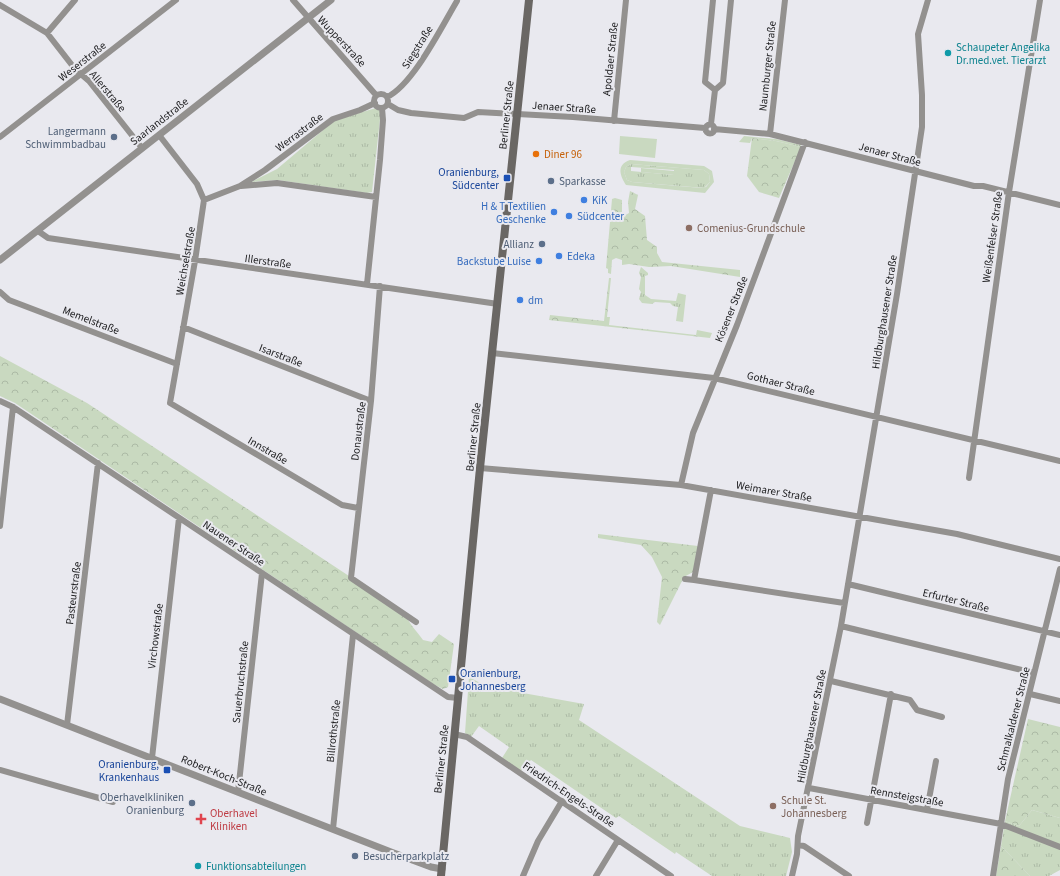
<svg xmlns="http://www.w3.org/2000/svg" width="1060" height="876" font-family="'Source Sans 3',sans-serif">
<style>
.grass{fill:url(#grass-tufts);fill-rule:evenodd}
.forest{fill:url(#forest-crowns)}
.pitch{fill:#c9d9c0;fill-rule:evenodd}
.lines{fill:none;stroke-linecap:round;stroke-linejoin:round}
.minor{stroke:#93918f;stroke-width:6}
.tertiary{stroke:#93918f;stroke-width:7}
.secondary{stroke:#6a6764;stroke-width:8}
.culture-dot{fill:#0f9aa8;stroke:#e9e9ef;stroke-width:1.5}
.service-dot{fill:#5c6f8a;stroke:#e9e9ef;stroke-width:1.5}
.food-dot{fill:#e8710a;stroke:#e9e9ef;stroke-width:1.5}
.transit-dot{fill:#1a4fb4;stroke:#e9e9ef;stroke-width:1.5}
.shop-dot{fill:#3f7fe0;stroke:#e9e9ef;stroke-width:1.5}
.education-dot{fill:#8d6e63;stroke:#e9e9ef;stroke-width:1.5}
.health-dot{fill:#e0444e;stroke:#e9e9ef;stroke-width:1.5}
.labels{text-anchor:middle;stroke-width:4;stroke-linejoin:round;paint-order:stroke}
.street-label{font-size:11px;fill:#1b1b1d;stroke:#e9e9ef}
.culture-label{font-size:11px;fill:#0d838f;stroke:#e9e9ef;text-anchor:start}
.service-label{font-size:11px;fill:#4e5e75;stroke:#e9e9ef;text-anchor:end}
.food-label{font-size:11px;fill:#c56008;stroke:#e9e9ef;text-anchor:start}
.transit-label{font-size:11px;fill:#164399;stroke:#e9e9ef;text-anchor:end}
.shop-label{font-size:11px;fill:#366cbe;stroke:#e9e9ef;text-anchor:start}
.education-label{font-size:11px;fill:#785e54;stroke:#e9e9ef;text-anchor:start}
.health-label{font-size:11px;fill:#be3a42;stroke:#e9e9ef;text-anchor:start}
</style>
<defs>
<pattern id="grass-tufts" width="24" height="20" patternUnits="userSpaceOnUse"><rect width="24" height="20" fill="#c9d9c0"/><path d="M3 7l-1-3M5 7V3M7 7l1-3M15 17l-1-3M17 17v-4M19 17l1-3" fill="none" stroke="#acbaa5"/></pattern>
<pattern id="forest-crowns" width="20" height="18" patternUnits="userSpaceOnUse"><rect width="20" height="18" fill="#c9d9c0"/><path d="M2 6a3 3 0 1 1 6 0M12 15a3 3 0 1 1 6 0" fill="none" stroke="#acbaa5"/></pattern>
</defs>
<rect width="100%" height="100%" fill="#e9e9ef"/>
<path class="grass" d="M376 108 381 110 372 192 367 193 278 180 251 182 277 169 335 120Z
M744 136 776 139 801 145V147L776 141 752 138 750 143 739 142Z
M631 164 704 170 709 174 710 182 704 188 632 182 627 180 624 172 626 167ZM631 167 674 170V175L631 171Z
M641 267 648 273V275L645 276V295L651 299 676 301 678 293 686 295 683 322 676 321 678 307 673 306 670 303 655 302 652 304 642 303 639 299 641 292 639 289 641 277 639 273Z
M469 677 484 685 494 684 523 689V693L584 704 579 720 740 826 790 838 792 852 786 876H712L676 852 675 854 619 816 616 818 531 760 521 771 502 758 509 747 479 726 471 737 465 733Z
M1032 810 1060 818V870L1049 876H1030L1001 846 1005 821 1019 826Z"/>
<path class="forest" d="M752 138 776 141 801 147 779 198 759 192 747 176Z
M630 191 638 195 635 209 645 216 647 240 657 247V253L662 262 740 270V277L671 266 649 267 629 264 622 265V260L616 258 612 260 611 274 608 273V269L606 268 612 199 615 198 622 200V217L629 213 628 202Z
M609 278H611L607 317H610L609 325 696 335 697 330 712 333 710 338 549 320 550 315 604 321Z
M0 356 87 403 405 613C408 623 417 631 423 640L432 642 439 634 454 644 448 687 443 689 433 684 15 403 0 396Z
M598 534 698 546 693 572 684 577 660 625 657 622 662 577 652 557 641 545 598 538Z
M1028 719 1060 727V818L1032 810 1019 826 1005 821Z
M1001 846 1030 876H996Z"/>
<path class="pitch" d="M620 136 657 139 655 158 619 154Z
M630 160 704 166 712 171 714 182 705 193 626 185C621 177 615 165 630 160ZM631 164 704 170 709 174 710 182 706 187 702 188 632 182 627 180 624 172 626 167Z
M641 168 674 171V175L641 172Z"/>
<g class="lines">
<path class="minor" d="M293 0 376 95
M713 0 705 82 715 90
M0 5 47 33 75 69 89 81 142 148
M47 33 75 0
M374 101a7 7 0 1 1 14 0a7 7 0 1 1-14 0Z
M387 97C413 85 442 26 457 1
M388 104 398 110 411 113 464 118 478 112 573 117 705 128
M614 121 626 0
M711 124 715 90 723 83 731 0
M705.5 129a4.5 4.5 0 1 1 9 0a4.5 4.5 0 1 1-9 0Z
M714 129 770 134 974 186H983L1060 205
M770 134 785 0
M159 135 197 184 204 200 195 261 170 403 342 505 358 508
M0 137 176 0
M241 186 277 183 376 197
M204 200 240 186 265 170 333 119 360 110 375 103
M38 231 48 238 498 304
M367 284 380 160 383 120 382 108
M380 286 371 401 351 578 416 622
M0 292 9 300 177 364
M183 327 371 401
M492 353 714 378 1060 461
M0 401 13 407 448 697 458 698
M480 468 681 485 957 534 1060 559
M969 478 1009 192 1040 0
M681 485 693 433 737 325 805 142
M0 526 13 407
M685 579 694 580 711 490
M694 580 844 603
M848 584 1060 635
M841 626 1034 673
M831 681 910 700 917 710 942 717
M1030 694 1060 701
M67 725 98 463
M454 734 467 737 671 876
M152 758 179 518
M0 770 113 802
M809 788 1001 824 1060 847
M238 792 262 573
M927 810 936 761
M867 823 891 694
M333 829 353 635
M798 845 804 846 849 876
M523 876 538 841 562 801
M596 876 618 840
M792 876 797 854 798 836 841 626 897 294 922 127V95L918 34 928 0
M993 876 1008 779 1060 569"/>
<path class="tertiary" d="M0 260 331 0
M0 699 391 852 431 867 442 869"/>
<path class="secondary" d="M441 876 480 468 529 0"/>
</g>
<g class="culture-dot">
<circle cx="948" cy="53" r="4"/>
<circle cx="198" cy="866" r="4"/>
</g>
<g class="service-dot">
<circle cx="114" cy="137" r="4"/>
<circle cx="551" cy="181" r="4"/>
<circle cx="542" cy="244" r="4"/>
<circle cx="192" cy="803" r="4"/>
<circle cx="355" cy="856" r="4"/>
</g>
<circle class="food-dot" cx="536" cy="154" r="4"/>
<g class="transit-dot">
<rect x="503" y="174" width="8" height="8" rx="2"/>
<rect x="448" y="675" width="8" height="8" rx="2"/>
<rect x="163" y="766" width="8" height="8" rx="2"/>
</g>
<g class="shop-dot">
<circle cx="584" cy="200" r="4"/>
<circle cx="554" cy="212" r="4"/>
<circle cx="569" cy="216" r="4"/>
<circle cx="559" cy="256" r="4"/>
<circle cx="539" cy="261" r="4"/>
<circle cx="520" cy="300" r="4"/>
</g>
<g class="education-dot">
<circle cx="689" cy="228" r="4"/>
<circle cx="773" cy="806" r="4"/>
</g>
<path class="health-dot" d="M199 813h4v4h4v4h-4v4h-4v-4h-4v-4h4z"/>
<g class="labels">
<g class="street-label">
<text transform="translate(342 41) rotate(47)" y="4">Wupperstraße</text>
<text transform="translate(417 47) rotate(-58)" y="4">Siegstraße</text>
<text transform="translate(610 59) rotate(-84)" y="4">Apoldaer Straße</text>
<text transform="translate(82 61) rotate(-38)" y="4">Weserstraße</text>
<text transform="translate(767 66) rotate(-84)" y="4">Naumburger Straße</text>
<text transform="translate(108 91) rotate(50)" y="4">Allerstraße</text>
<text transform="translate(564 107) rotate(4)" y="4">Jenaer Straße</text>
<text transform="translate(506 115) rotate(-84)" y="4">Berliner Straße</text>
<text transform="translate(159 121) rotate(-38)" y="4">Saarlandstraße</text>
<text transform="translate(299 132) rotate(-37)" y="4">Werrastraße</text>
<text transform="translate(890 154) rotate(15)" y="4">Jenaer Straße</text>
<text transform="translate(992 237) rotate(-82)" y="4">Weißenfelser Straße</text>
<text transform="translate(185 261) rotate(-80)" y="4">Weichselstraße</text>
<text transform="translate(268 261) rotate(8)" y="4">Illerstraße</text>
<text transform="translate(731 309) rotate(-68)" y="4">Kösener Straße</text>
<text transform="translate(884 312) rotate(-81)" y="4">Hildburghausener Straße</text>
<text transform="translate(91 320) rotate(21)" y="4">Memelstraße</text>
<text transform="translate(281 355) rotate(21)" y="4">Isarstraße</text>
<text transform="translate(781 383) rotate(14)" y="4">Gothaer Straße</text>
<text transform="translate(358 431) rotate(-83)" y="4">Donaustraße</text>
<text transform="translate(473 437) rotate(-84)" y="4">Berliner Straße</text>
<text transform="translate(268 450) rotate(30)" y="4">Innstraße</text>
<text transform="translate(774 491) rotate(10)" y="4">Weimarer Straße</text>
<text transform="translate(234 543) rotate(34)" y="4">Nauener Straße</text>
<text transform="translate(73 593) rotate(-83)" y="4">Pasteurstraße</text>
<text transform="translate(956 600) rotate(14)" y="4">Erfurter Straße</text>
<text transform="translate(155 636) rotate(-83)" y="4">Virchowstraße</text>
<text transform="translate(240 682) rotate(-84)" y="4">Sauerbruchstraße</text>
<text transform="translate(1013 719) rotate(-76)" y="4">Schmalkaldener Straße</text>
<text transform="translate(811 726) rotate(-79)" y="4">Hildburghausener Straße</text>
<text transform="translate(333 731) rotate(-84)" y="4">Billrothstraße</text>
<text transform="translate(441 759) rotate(-84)" y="4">Berliner Straße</text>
<text transform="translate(224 775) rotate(22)" y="4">Robert-Koch-Straße</text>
<text transform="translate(569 794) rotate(34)" y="4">Friedrich-Engels-Straße</text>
<text transform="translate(907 796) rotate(10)" y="4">Rennsteigstraße</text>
</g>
<g class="culture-label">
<text x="956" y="51">Schaupeter Angelika<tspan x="956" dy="13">Dr.med.vet. Tierarzt</tspan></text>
<text x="206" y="870">Funktionsabteilungen</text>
</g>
<g class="service-label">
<text x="106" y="135">Langermann<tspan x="106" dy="13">Schwimmbadbau</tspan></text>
<text x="559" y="185" text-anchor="start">Sparkasse</text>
<text x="534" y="248">Allianz</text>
<text x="184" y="801">Oberhavelkliniken<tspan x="184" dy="13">Oranienburg</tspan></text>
<text x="363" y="860" text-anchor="start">Besucherparkplatz</text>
</g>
<g class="food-label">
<text x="544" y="158">Diner 96</text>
</g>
<g class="transit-label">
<text x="499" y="176">Oranienburg,<tspan x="499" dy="13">Südcenter</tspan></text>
<text x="460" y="677" text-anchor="start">Oranienburg,<tspan x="460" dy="13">Johannesberg</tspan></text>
<text x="159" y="768">Oranienburg,<tspan x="159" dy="13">Krankenhaus</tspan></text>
</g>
<g class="shop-label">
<text x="592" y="204">KiK</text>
<text x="546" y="210" text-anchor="end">H &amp; T Textilien<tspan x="546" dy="13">Geschenke</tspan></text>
<text x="577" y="220">Südcenter</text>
<text x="567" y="260">Edeka</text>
<text x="531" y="265" text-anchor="end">Backstube Luise</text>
<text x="528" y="304">dm</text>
</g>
<g class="education-label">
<text x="697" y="232">Comenius-Grundschule</text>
<text x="781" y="804">Schule St.<tspan x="781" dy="13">Johannesberg</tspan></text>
</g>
<g class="health-label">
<text x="210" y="817">Oberhavel<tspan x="210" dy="13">Kliniken</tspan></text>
</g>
</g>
</svg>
